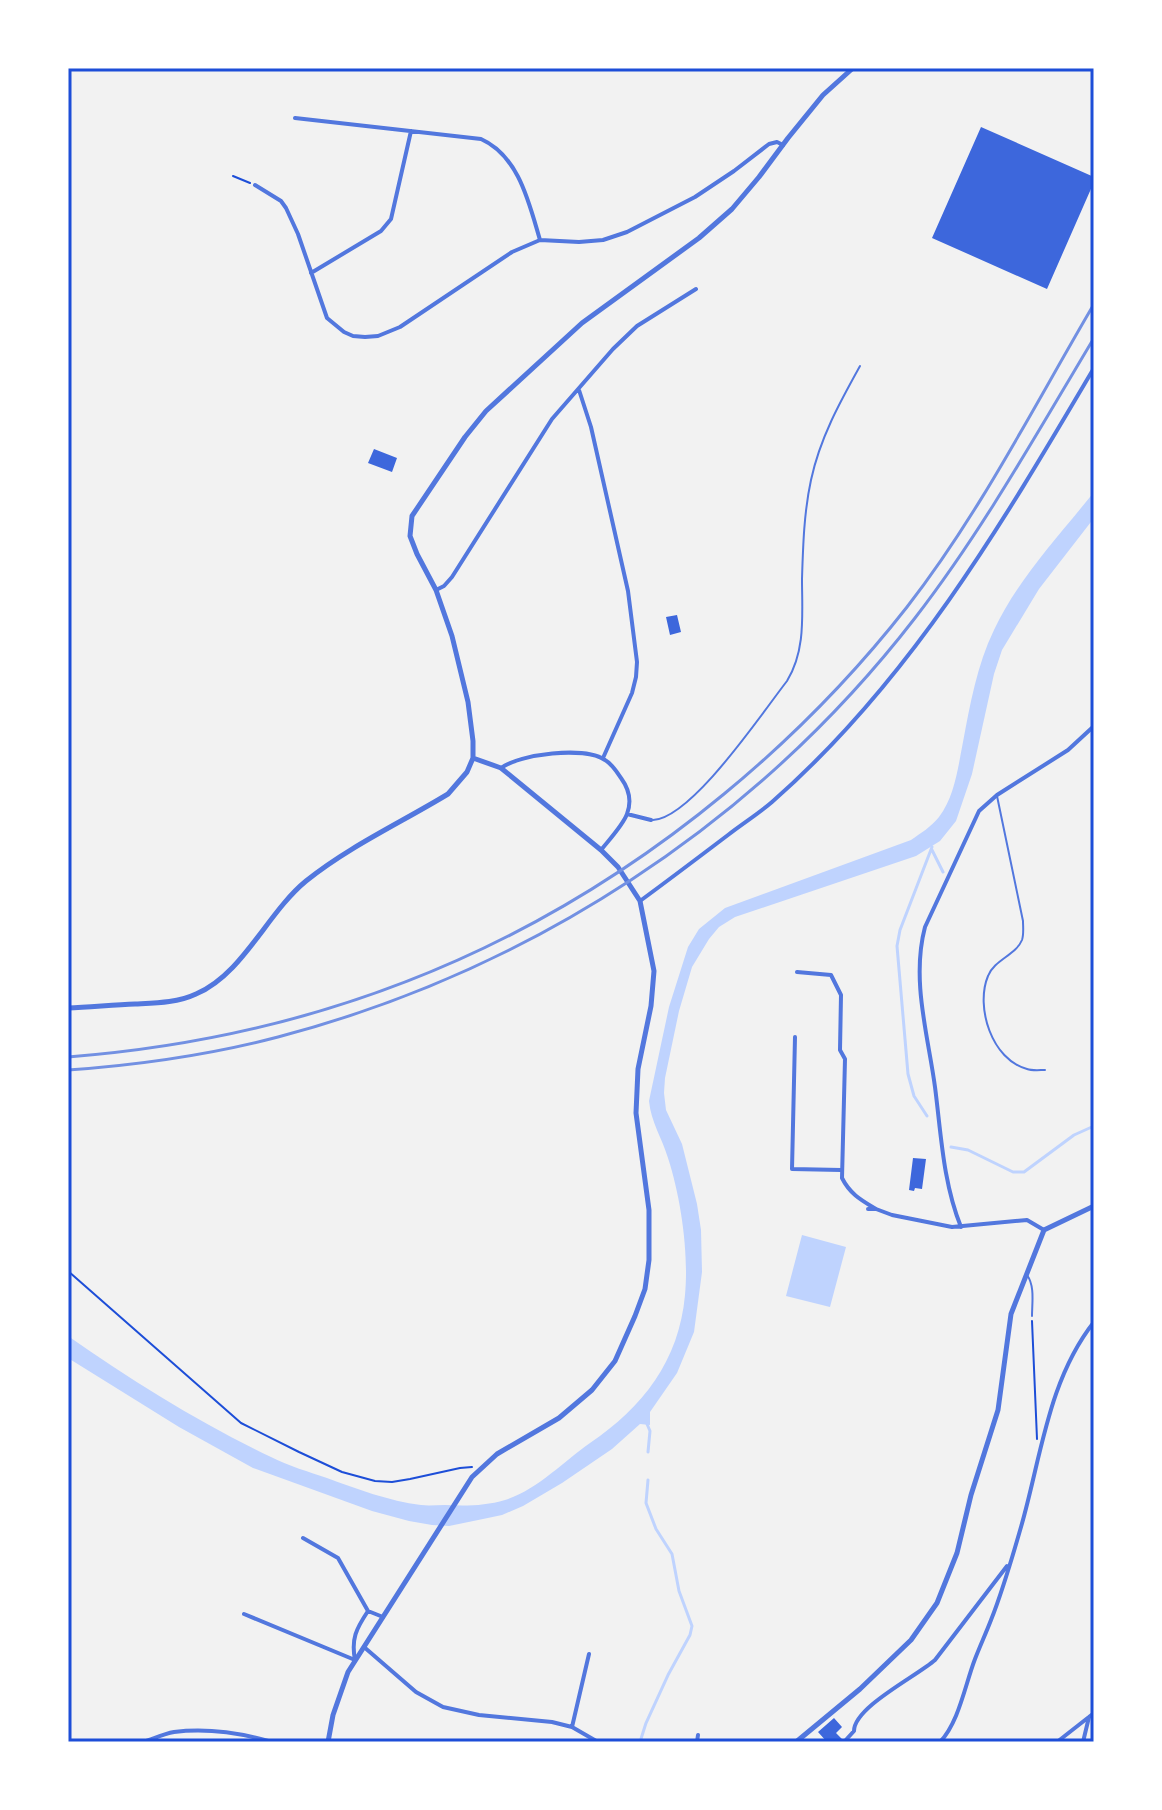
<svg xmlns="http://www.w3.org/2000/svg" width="1162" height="1810" font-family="Overpass,sans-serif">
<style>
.water{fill:#bfd3fe}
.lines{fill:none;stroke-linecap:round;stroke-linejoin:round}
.stream{stroke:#bfd3fe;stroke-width:3}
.building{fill:#3d67dc}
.path{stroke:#1d4ed8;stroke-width:2}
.service{stroke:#5277de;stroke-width:2}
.minor{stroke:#5277de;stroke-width:4}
.tertiary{stroke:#5277de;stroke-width:5}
.rail{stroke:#7290e2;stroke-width:3}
.neatline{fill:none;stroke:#1d4ed8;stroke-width:3}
</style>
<rect width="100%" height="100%" fill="#f2f2f2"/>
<path class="water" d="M1094 492V518L1039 589 1002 650 994 674 972 774 956 821 940 841 916 856 735 917 719 927 709 939 692 967 679 1011 665 1078 664 1093 666 1110 682 1144 697 1204 701 1230 702 1272 694 1332 677 1373 650 1412V1425L640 1424 612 1449 562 1483 523 1506 502 1515 483 1519 449 1526 432 1525 409 1521 372 1511 253 1468 179 1427 68 1358V1336C132 1381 200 1423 271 1457 289 1466 309 1472 327 1478 357 1489 389 1501 421 1505 429 1506 437 1505 445 1505 465 1506 485 1506 505 1500 537 1490 563 1462 590 1443 643 1407 679 1361 685 1295 689 1253 681 1198 668 1158 662 1138 651 1122 649 1101L669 1007 688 947 699 929 725 908 911 840C921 833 931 827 939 817 955 796 958 767 963 742 970 705 977 665 994 630 1018 579 1059 536 1094 492Z
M802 1235 846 1247 830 1307 786 1296Z"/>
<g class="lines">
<path class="stream" d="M932 850 943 872
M927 1116 914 1096 908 1074 897 946 900 930 932 847
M951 1147 968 1150 1013 1172H1024L1074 1135 1094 1126
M647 1424 650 1431 648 1452
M640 1742 646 1723 668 1675 690 1635 692 1626 679 1591 672 1554 656 1529 646 1503 648 1480"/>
</g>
<path class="building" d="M981 127 1094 177V182L1047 289 932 238Z
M374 449 397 458 392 472 368 463Z
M677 615 681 632 670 635 666 617Z
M913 1158 926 1159 922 1189 915 1188 914 1191 909 1190Z
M834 1718 842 1727 836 1733 842 1739 839 1742H827L818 1732Z"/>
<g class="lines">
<path class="path" d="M233 176 250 183
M68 1271 241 1423 299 1452 342 1472 375 1481 392 1482 410 1479 460 1468 472 1467
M1032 1321 1037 1439"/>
<path class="service" d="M997 796 1023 921C1023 927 1024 934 1022 940 1016 955 994 960 988 976 975 1007 992 1060 1027 1069 1032 1071 1040 1070 1045 1070
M653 820C692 818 762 713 787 681 806 650 802 614 802 579 803 546 804 512 811 480 820 438 840 402 860 366
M1027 1275C1035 1286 1032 1303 1032 1316"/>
<path class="minor" d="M295 118 481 139C519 156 529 203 540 240
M255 185 281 201 286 208 298 234 327 318 344 332 353 336 365 337 378 336 400 327 512 252 540 240 579 242 603 240 627 232 695 197 734 171 769 144 777 142 783 145
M311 273 381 231 391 219 411 131
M579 390 591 427 628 591 637 662 636 677 632 693 603 758
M436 590 444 586 452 577 552 419 613 349 637 326 696 289
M501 768C520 754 584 746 605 760 612 764 617 772 621 778 629 789 632 801 627 814 623 825 609 840 601 850
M627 814 651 820
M640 901C670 879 699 857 728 835 742 824 758 814 772 802 910 681 1002 524 1094 368
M797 972 831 975 841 995 840 1050 845 1059 842 1178C850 1194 861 1200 876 1209
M795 1037 792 1169 841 1170
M868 1209H876L892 1215 952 1227 1027 1220 1044 1230
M961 1227C943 1183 941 1133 935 1087 928 1035 911 980 925 927L979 811 997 795 1068 750 1094 726
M303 1538 338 1558 368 1611
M244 1614 355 1660
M364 1647 416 1692 443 1707 479 1715 552 1722 572 1727 598 1742
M355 1660C351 1639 356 1629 368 1611L383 1617
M572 1727 589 1654
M143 1742C153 1739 163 1734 174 1732 206 1728 241 1733 272 1742
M697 1742 698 1735
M844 1742 854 1731C854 1707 917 1676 935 1660L1007 1566
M940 1742C959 1722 965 1685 975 1659 980 1646 986 1633 991 1620 1003 1590 1012 1558 1021 1527 1041 1458 1048 1380 1094 1322
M1057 1742 1094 1713
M1083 1742 1089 1717"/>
<path class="tertiary" d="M68 1008C90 1007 113 1005 135 1004 156 1003 177 1003 196 994 243 974 267 913 306 881 348 847 402 822 448 794L467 772 473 758V741L468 702 452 636 436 590 417 554 410 536 412 516 465 437 486 411 582 323 699 238 732 209 759 177 788 138 823 95 853 68
M328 1742 333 1715 348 1672 472 1477 497 1454 559 1418 592 1390 615 1361 635 1316 645 1289 649 1260V1210L636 1113 638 1069 651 1006 654 971 640 901 618 867 601 850 501 768 473 758
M796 1742 860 1689 911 1640 937 1603 957 1553 971 1495 998 1410 1011 1314 1044 1230 1094 1206"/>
<path class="rail" d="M68 1057C314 1038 534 951 724 794 792 738 853 676 907 607 980 513 1034 406 1094 304
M68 1070C139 1065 209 1055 278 1037 529 971 756 824 915 618 983 530 1037 433 1094 338"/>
</g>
<rect width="1162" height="1810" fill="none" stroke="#ffffff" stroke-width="140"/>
<rect x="70" y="70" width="1022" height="1670" class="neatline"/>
</svg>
